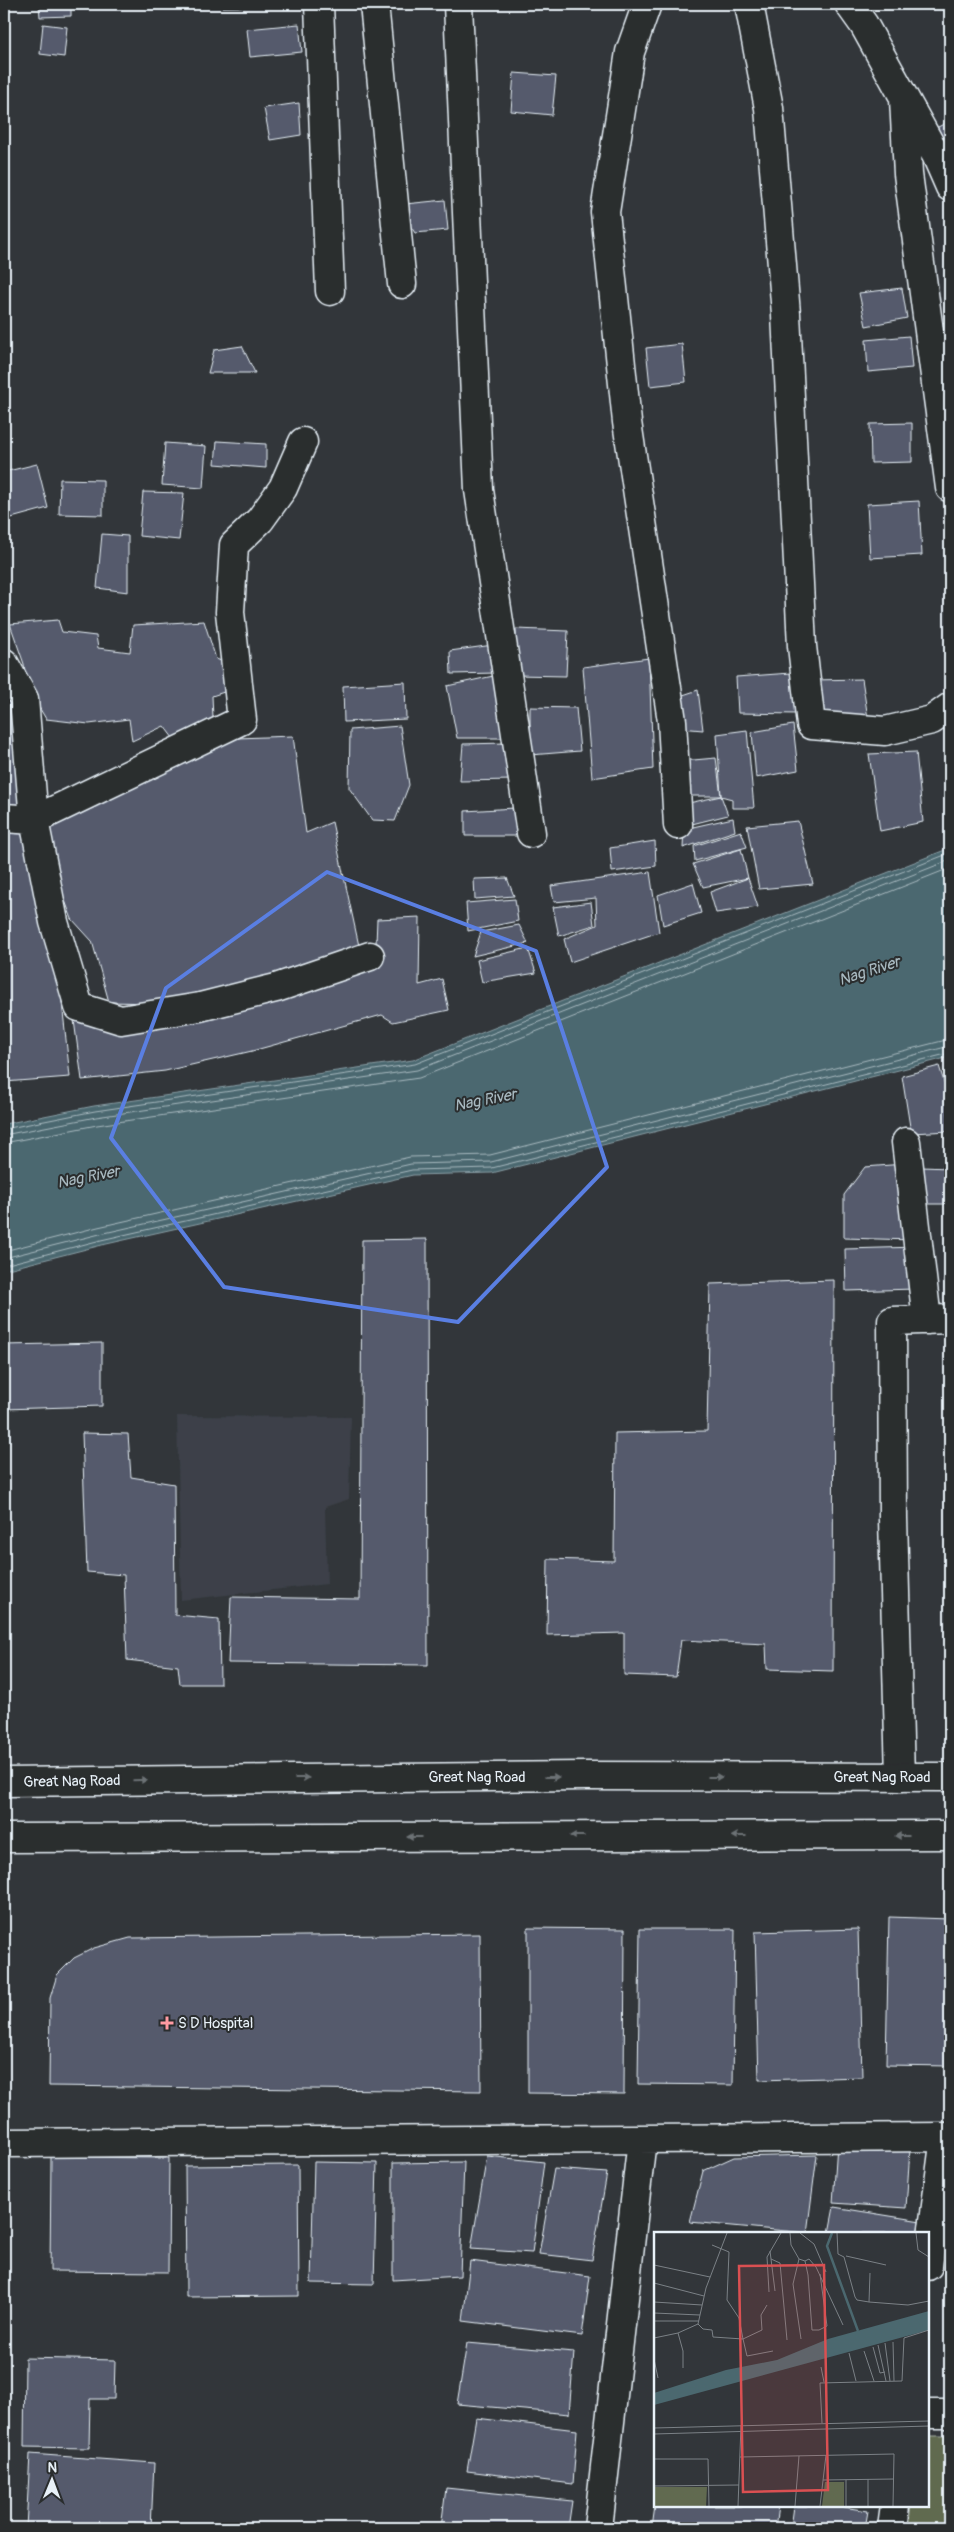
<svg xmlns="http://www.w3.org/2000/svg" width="954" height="2532" font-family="Pangolin,sans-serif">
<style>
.built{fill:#3c4149}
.green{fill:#616a50;stroke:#a4aea4}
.water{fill:#4b686f;stroke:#8a9fa6}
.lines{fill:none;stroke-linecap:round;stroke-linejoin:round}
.shore{stroke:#a9bac1;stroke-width:1}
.building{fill:#545a6c;stroke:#e8f1f8}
.street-casing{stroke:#e8f1f8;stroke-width:31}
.secondary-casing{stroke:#e8f1f8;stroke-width:31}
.street{stroke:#2a2d2e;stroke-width:28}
.secondary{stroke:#2a2d2e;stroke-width:28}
.oneway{fill:#6c7275}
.marked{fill:none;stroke:#5a7fe2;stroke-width:4;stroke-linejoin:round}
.poi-dot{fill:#ff9aa2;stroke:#2a2d2e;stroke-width:2}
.labels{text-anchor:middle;stroke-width:4;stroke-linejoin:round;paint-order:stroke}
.street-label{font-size:15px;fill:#e8f1f8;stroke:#2a2d2e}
.poi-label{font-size:15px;fill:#e8f1f8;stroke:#2a2d2e;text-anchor:start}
.water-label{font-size:16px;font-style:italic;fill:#a9bac1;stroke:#2a2d2e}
.inset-river{fill:none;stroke:#4b686f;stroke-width:2.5}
.inset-road{fill:none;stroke:#7b8186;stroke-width:1}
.view{fill:#da5052;fill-opacity:0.15;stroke:#da5052;stroke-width:2.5}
.inset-edge{fill:none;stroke:#e8f1f8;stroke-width:2.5}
</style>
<rect width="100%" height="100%" fill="#32363a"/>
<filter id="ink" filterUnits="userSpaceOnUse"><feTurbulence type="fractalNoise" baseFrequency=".02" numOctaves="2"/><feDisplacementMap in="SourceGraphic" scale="10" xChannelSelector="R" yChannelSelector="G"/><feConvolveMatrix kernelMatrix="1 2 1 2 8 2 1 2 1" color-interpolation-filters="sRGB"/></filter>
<g filter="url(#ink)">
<path class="built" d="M177 1416 351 1417 349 1499 325 1507 327 1584 181 1600Z"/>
<path class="green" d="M928 2436H950V2528H908L911 2506H928Z"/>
<path class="water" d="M950 848V1057L492 1173 413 1175 102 1245 4 1270V1124L94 1106 413 1060Z"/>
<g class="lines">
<path class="shore" d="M4 1129 95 1111 415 1064 950 853
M4 1135 96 1117 417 1070 950 860
M4 1143 97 1125 419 1078 950 868
M4 1251 98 1227 410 1157 490 1155 950 1039
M4 1258 100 1234 411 1164 491 1162 950 1046
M4 1265 101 1240 412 1170 492 1168 950 1053"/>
</g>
<path class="building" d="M39 4H71V16L40 17Z
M222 4H289V6L222 7Z
M43 24 67 27 64 57 40 54Z
M299 24 302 52 250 57 247 29Z
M514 73 556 76 552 115 511 111Z
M299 103 301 135 270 140 264 108Z
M950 121V154L934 129Z
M445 200 448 230 415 233 406 219 405 204Z
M902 288 907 318 866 326 859 293Z
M950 321V355H946L939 324Z
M909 336 912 368 868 372 866 340Z
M682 344 686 382 650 386 646 348Z
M242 346 255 373H208L214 350Z
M912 423V462L871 463 870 424Z
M217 441 266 444V468L215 464Z
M165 443 206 446 203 488 162 485Z
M37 464 48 508 4 520V472Z
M60 479 103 480V515L59 514Z
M143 492 184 493 179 540 139 536Z
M919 501 922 555 870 558 867 504Z
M102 534 128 536V592L97 588Z
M58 620 62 632 96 636 98 648 130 652 133 625 204 621 216 659 224 662 230 690 212 696 213 718 176 742 164 726 132 741 129 719 89 724 46 719 27 687 24 664 10 624Z
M516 629 568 631 566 676 516 675Z
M493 645 496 673 451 674 450 651Z
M649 658 653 769 592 778 583 667Z
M791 673 797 714 738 713 736 677Z
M498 675 506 738H457L447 686Z
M862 679 869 725 815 720 814 680Z
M4 681 9 693 21 805 4 804Z
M405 682 406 719 344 722 343 686Z
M698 690 703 730 680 728 677 697Z
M530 707 576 708 580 751 530 755Z
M793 725 798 770 756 778 752 732Z
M400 726 409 785 395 821 372 820 349 788 350 730Z
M747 730 754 808H732V799L721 796 717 734Z
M293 736 306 833 332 822 359 946 306 966 199 994 160 1003 109 1002 92 941 72 919 58 882 46 829 90 802 151 780 182 761 237 738Z
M507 743 513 780 460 781 463 744Z
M916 752 923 822 880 831 869 754Z
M716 758 721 796H682V761Z
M721 796 728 815 684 826V804Z
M515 808 516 836H465V811Z
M733 818 735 831 683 848 684 829Z
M798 821 813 884 759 889 747 826Z
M4 830 21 831 61 993 70 1077 4 1082Z
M741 831 747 847 695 861 694 846Z
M655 841 656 866 612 872 610 848Z
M741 849 748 878 703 887 693 864Z
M650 872 659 932 570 962 564 939 597 925 596 898 554 902 551 886Z
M507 878 514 896 475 899 474 879Z
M748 878 758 907 716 913 710 892Z
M693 883 701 913 663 925 658 895Z
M515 899 518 921 468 931 466 903Z
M591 902 594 925 559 936 553 907Z
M420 917 419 985 442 979 449 1010 393 1022 382 1015 252 1051 165 1071 82 1080 74 1020 282 993 375 969 377 919Z
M519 925 528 943 473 956 481 932Z
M528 948 536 973 482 982 477 960Z
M939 1066 945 1085 950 1131 911 1133 902 1076Z
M904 1164 913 1240 844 1238V1195L865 1167Z
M921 1167 950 1168V1204H928L918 1188Z
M427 1239 428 1665 228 1663 231 1597 360 1599 362 1240Z
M945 1246H950V1289H945Z
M918 1247 915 1289 846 1291 845 1249Z
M834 1280 833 1671 767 1669 766 1644 681 1640 676 1677 624 1675V1633L547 1635 548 1559 614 1561 615 1433 707 1431 710 1284Z
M102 1343V1406L4 1409V1345Z
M82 1433 128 1434 131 1477 174 1484 175 1615 219 1619 220 1684H180L178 1666 127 1660 124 1575 87 1572Z
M889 1917 950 1919V2066L886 2065Z
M528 1928 625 1929 624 2094 528 2093Z
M640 1929H735L733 2085 638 2084Z
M858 1929 862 2077 759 2080 755 1932Z
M480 1934 481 2091 49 2086 50 1998 57 1975 74 1958 94 1948 130 1938Z
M837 2144 910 2149 906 2208 833 2203Z
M817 2155 807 2233 690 2222 703 2171 734 2157Z
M487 2156 544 2162 532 2253 471 2249Z
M51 2157 169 2158 168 2272 50 2271Z
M314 2162 377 2163 374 2284 311 2283Z
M464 2162 460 2276 393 2280V2163Z
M298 2165 299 2296 186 2297 185 2166Z
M554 2169 607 2173 592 2260 539 2254Z
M834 2207 921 2221 919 2233H829Z
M470 2261 590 2276 582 2336 463 2321Z
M467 2343 574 2352 569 2414 457 2404Z
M25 2358 115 2360 114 2399H90L89 2448 24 2447Z
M476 2418 577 2430 573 2484 467 2471Z
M30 2454 154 2463 151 2528H26Z
M446 2488 572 2501 568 2528H441Z
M655 2506H778L775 2528H652Z
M794 2506H837L868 2511 865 2528H791Z"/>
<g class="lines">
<defs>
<path id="street" d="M319 4 330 291
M374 4 402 284
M458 4 479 490 531 833
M647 4 630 52 605 212 627 422 672 721 678 825
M749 4 769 108 786 314 802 646 811 725 885 731 932 720 950 707
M849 4 864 25 936 155 950 187
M904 99 908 174 950 488
M4 663 24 699 34 820 242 720 230 612 234 545 260 520 283 488 303 442
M4 818 34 820 54 922 79 1007 121 1020 200 1007 276 988 370 956
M906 1142 927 1320
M900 1777 893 1518 892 1321 950 1319
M4 2143 950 2137
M928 2266 945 2137
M928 2414H950
M598 2528 642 2139
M892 2528 895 2506"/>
<path id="secondary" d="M4 1782 586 1776 950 1777
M4 1838 950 1835"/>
</defs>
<use href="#street" class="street-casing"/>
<use href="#secondary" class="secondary-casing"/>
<use href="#street" class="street"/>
<use href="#secondary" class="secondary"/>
</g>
<defs><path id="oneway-solid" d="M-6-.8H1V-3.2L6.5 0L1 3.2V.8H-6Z" transform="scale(1.25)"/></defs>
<g class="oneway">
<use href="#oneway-solid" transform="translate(552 1777)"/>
<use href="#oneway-solid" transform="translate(715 1777)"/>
<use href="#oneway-solid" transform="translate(302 1778)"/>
<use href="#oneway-solid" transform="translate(140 1780) rotate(-1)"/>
<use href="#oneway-solid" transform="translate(577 1836) rotate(180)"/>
<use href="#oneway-solid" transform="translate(739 1836) rotate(180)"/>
<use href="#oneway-solid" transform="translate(902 1836) rotate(180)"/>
<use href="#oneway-solid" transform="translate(414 1837) rotate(180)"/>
</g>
</g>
<path class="marked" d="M327 872 536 951 607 1167 458 1322 224 1287 111 1138 166 988Z"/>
<path class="poi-dot" d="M164.5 2015.5h5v5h5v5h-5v5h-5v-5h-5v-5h5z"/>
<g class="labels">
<g class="street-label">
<text x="477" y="1782">Great Nag Road</text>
<text x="882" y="1782">Great Nag Road</text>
<text transform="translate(72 1781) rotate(-1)" y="5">Great Nag Road</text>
</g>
<g class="poi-label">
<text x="178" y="2028">S D Hospital</text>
</g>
<g class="water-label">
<text transform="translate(869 970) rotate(-18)" y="6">Nag River</text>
<text transform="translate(485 1099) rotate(-11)" y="6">Nag River</text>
<text transform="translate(88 1176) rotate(-11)" y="6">Nag River</text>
</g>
</g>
<g transform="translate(654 2232)">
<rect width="275" height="275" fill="#32363a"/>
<path d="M171 250H190V274H168ZM0 255H53L52 274H0Z" fill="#616a50"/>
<path d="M275 79V98L0 173V161L72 138 123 128 174 107Z" fill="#4b686f"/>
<path class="inset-river" d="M178 1 173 14 204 99"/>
<path class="inset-road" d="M136 1 137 13 145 27 139 52 147 107M146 1 160 12 172 40M183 1 184 22 190 25 201 65 203 68 215 70M262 1 264 18 275 25M58 13 75 20 73 68 85 86 89 107 108 98 107 83 113 73M116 19 121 59M192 24 232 33M117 27 126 31 133 108M145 27 151 29 154 43 158 98H165L173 94 166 42M151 29 155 27 162 35 189 93M0 33 56 45M216 41 215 70 254 73 275 69M0 51 50 64M115 60 113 25 127 1M0 70 48 73M0 81 46 83M0 89H45M44 92 49 97 58 98 59 105 89 107 93 124 119 119M24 101 29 119V136M0 106 24 101 44 92 52 56 73 1M239 110 240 149M231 111 236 149M224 113 232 149M219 115 226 141 231 140M210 119 220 149M195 121 202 149M0 127 4 146M167 135 170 150M168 191 166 151 248 149 250 106 275 98M0 196 275 189M0 202 275 194M86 225 240 222 239 274M0 227H54L55 274M169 248 240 247M0 254 85 253M84 274 87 193M141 274 145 224M166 274 172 223M192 274V248M214 274V247"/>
<path class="view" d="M170 33 174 258 89 260 85 34Z"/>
<rect width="275" height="275" class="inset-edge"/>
</g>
<rect width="954" height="2532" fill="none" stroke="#2a2d2e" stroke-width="20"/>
<rect x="10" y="10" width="934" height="2512" fill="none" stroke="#e8f1f8" stroke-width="2" filter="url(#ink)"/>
<g transform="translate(52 2480) rotate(1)" stroke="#2a2d2e" stroke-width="4" paint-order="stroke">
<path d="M0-4L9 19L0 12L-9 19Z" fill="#e8f1f8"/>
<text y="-8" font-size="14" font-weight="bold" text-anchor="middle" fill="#e8f1f8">N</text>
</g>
</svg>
